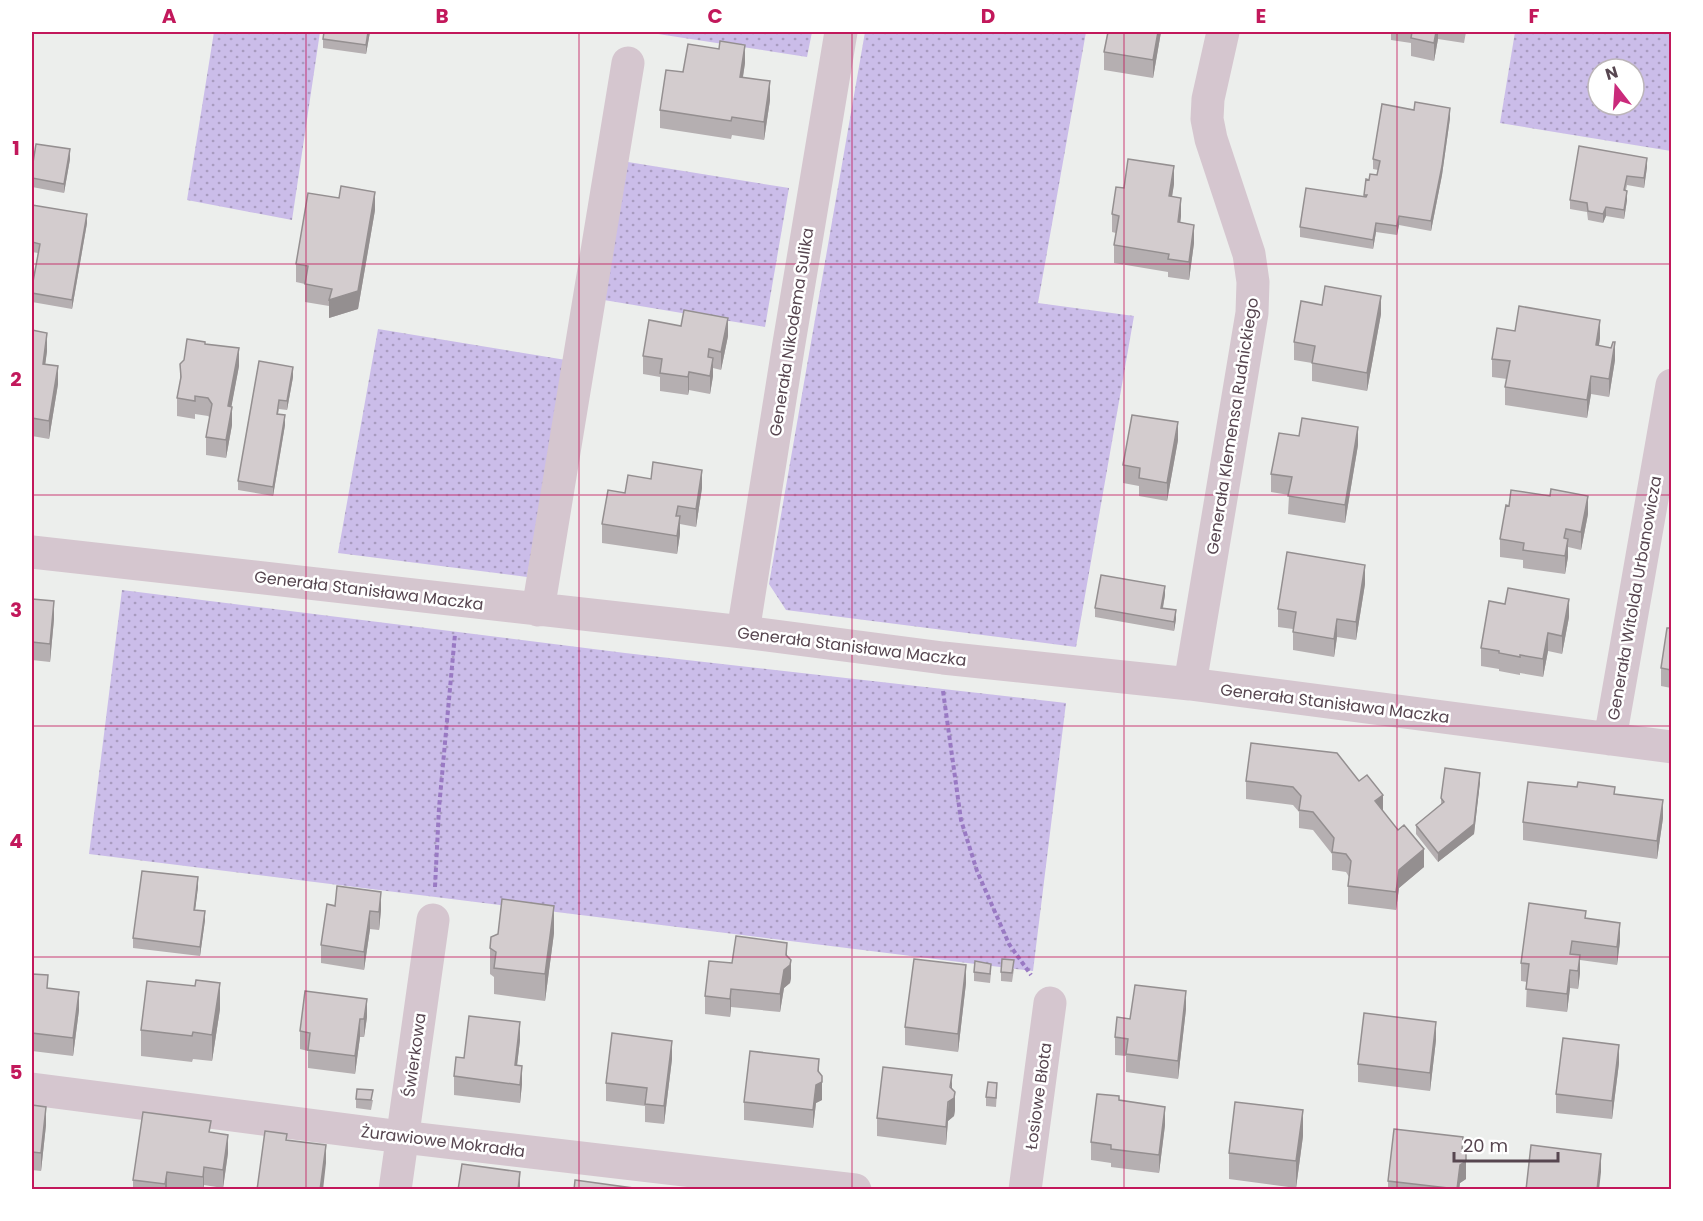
<svg xmlns="http://www.w3.org/2000/svg" width="1703" height="1221" font-family="Poppins,sans-serif">
<style>
.grass{fill:url(#grass-dots);fill-rule:evenodd}
.lines{fill:none;stroke-linecap:round;stroke-linejoin:round}
.path{stroke:#9979c3;stroke-width:4;stroke-dasharray:4.5 3;stroke-linecap:butt}
.minor{stroke:#d5c6cf;stroke-width:33}
.wall{fill:#b5afb1}
.shaded-wall{fill:#948f90}
.building{fill:#d3ccce;stroke:#948f90;stroke-width:1.5}
.grid{fill:none;stroke:#c2185b;stroke-width:1.5;stroke-opacity:0.55}
.labels{text-anchor:middle;stroke-width:5;stroke-linejoin:round;paint-order:stroke}
.street-label{font-size:16px;fill:#574650;stroke:#fff}
.neatline{fill:none;stroke:#c2185b;stroke-width:2}
.grid-label{font-size:20px;text-anchor:middle;font-weight:bold;fill:#c2185b}
</style>
<defs>
<pattern id="grass-dots" width="8" height="8" patternUnits="userSpaceOnUse" patternTransform="scale(1.5)"><rect width="8" height="8" fill="#cbbde9"/><path d="M2 2h.1M6 6h.1" fill="none" stroke="#a89bbf" stroke-width="1.8" stroke-linecap="round"/></pattern>
</defs>
<rect width="100%" height="100%" fill="#eceeec"/>
<path class="grass" d="M214 32H320L292 220 187 200Z
M645 32H812L807 57Z
M865 32H1086L1038 303 1134 316 1076 647 786 610 769 584Z
M1515 32 1671 33V151L1500 123ZM1598 69H1634V105H1598Z
M628 162 789 188 765 327 604 300Z
M378 329 566 360 527 577 338 553Z
M122 590 625 653 1066 703 1033 971 89 854Z"/>
<g class="lines">
<path class="path" d="M943 691 961 820 977 871 1009 944 1031 975
M435 887 439 808 455 634"/>
<path class="minor" d="M32 552 743 632 943 658 1190 684 1672 747
M538 610 628 63
M743 632 788 349 841 32
M1190 684 1252 313 1253 282 1249 254 1211 139 1207 119 1208 99 1223 32
M1610 739 1672 385
M32 1089 402 1137 855 1190
M395 1190 433 920
M1025 1190 1050 1003"/>
</g>
<path class="wall" d="M370 32 366 54 323 48V39Z
M1161 32 1153 78 1104 70V52Z
M1391 32H1466L1464 43 1438 39 1434 61 1411 56V43L1391 40Z
M745 63 743 77 770 100 764 140 732 135 731 139 660 128V110L683 72Z
M1450 118 1442 175 1431 231 1399 225 1397 235 1376 232 1373 249 1300 237V227L1364 197V195L1369 180 1377 175 1378 170 1373 169V159Z
M70 159 64 193 32 187V169Z
M1647 167 1644 188 1627 185 1626 190 1627 200 1624 219 1606 216 1603 223 1588 220 1587 212 1570 209V200Z
M1174 184 1172 197 1181 216 1180 223 1194 243 1189 280 1168 277V272L1114 263V245L1116 233 1112 232V214L1124 188Z
M32 205 87 223 72 309 32 302V287L38 253 32 252Z
M375 210 358 309 329 318V306L305 302V284L296 282V264Z
M1381 314 1367 391 1312 381V363L1294 360V342Z
M32 330 47 351 45 364 58 384 49 439 32 436Z
M1515 331 1600 338 1599 345 1615 360 1609 397 1591 394 1587 418 1505 405V387L1507 379 1492 377V359Z
M728 336 721 370 713 368V376L710 394 689 390 688 395 660 391V377L643 374V356Z
M205 344 239 366 231 407 232 425 226 458 206 455V437L210 418 208 416 195 414V419L177 416V398L180 383V364Z
M259 361 293 377 287 410 279 409 278 415 285 425 273 496 238 490V481Z
M1178 440 1167 501 1139 496V486L1123 483V465Z
M1358 445 1345 523 1288 514 1289 495 1271 492V474Z
M702 488 696 527 680 524V534L677 554 602 543V524L625 493Z
M1588 514 1581 550 1568 547V557L1565 574 1523 568V560L1500 557V539Z
M1365 584 1356 640 1337 637 1334 657 1293 650V629L1278 627V609Z
M1165 595 1163 608 1176 619 1174 631 1095 617V608Z
M32 599 54 619 50 662 32 660Z
M1569 617 1562 654 1548 651 1543 677 1520 673V675L1499 671V669L1481 666V648Z
M1671 628V688L1661 686V668Z
M1251 743 1383 811 1424 867 1399 888 1396 910 1348 904V886L1349 877 1346 872 1332 870V854L1313 830 1299 828V812L1293 805 1246 799V781Z
M1480 782 1474 834 1438 862 1416 834V825L1441 805V798Z
M1615 794 1663 818 1657 859 1523 840V822Z
M198 887 195 910 205 920 200 956 133 948V938Z
M327 904 381 910 379 930 370 929 364 970 321 963V945Z
M1586 918 1620 941 1617 965 1580 960V973L1578 989 1570 988 1567 1012 1526 1007 1527 982 1521 981V963Z
M554 933 545 1001 494 994V977L490 974V948L498 934Z
M787 956 791 978 790 983 784 988 780 1012 731 1007 730 1017 705 1014V996L732 963Z
M1014 969 1012 982 1001 981V972Z
M974 972 991 973 990 983 974 981Z
M32 974 48 988 79 1010 73 1056 32 1051Z
M966 983 958 1052 905 1045V1027Z
M220 1009 212 1061 193 1059 192 1062 141 1056V1030Z
M1186 1009 1178 1079 1126 1072V1056L1115 1055V1037L1130 1019Z
M367 1017 364 1037H360L355 1074 308 1068V1051L300 1049V1031Z
M520 1040 517 1065 522 1084 520 1103 454 1095V1076L464 1058Z
M1436 1040 1430 1091 1358 1082V1064Z
M672 1059 664 1124 645 1122V1106L606 1101V1083Z
M1619 1063 1612 1119 1556 1113V1094Z
M819 1072 822 1094V1100L816 1103 813 1128 744 1120V1102Z
M952 1088 955 1110 954 1116 948 1121 946 1145 877 1136V1118Z
M997 1092 996 1107 986 1106V1097Z
M356 1099 373 1100 371 1110 356 1108Z
M1119 1100 1165 1125 1159 1173 1111 1167V1163L1091 1160V1142Z
M32 1105 46 1125 41 1171 32 1170Z
M211 1132 228 1153 223 1188 204 1185 203 1190H133V1180Z
M1303 1136 1296 1188 1229 1179V1153Z
M1463 1150 1466 1179 1460 1183 1459 1190H1388V1181Z"/>
<path class="shaded-wall" d="M368 32H370L366 54V45Z
M1158 32H1161L1153 78V60Z
M1436 32H1438V39L1434 61V43Z
M745 45V63L740 95V77Z
M770 81V100L764 140V122Z
M1450 108V118L1442 175 1431 231V221Z
M70 149V159L64 193V184Z
M1647 158V167L1644 188V178Z
M1174 166V184L1169 214V196Z
M1627 191V200L1624 219V210Z
M375 192V210L358 309 329 318V300Z
M1181 198V216L1178 240V222Z
M1606 207V216L1603 223V214Z
M87 214V223L72 309V300Z
M1399 216V225L1397 235V226Z
M1376 223V232L1373 249V240Z
M1194 225V243L1189 280V262Z
M1381 296V314L1367 391V373Z
M728 318V336L721 370V352Z
M1600 320V338L1596 363V345Z
M47 333V351L43 382V364Z
M1615 342V360L1609 397V379Z
M239 348V366L228 425V406Z
M713 358V376L710 394V376Z
M58 366V384L49 439V421Z
M293 367V377L287 410V401Z
M689 372V390L688 395V377Z
M1591 376V394L1587 418V400Z
M232 407V425L226 458V440Z
M285 415V425L273 496V487Z
M1178 422V440L1167 501V483Z
M1358 427V445L1345 523V505Z
M702 470V488L696 527V509Z
M1588 496V514L1581 550V532Z
M680 516V534L677 554V536Z
M1568 539V557L1565 574V556Z
M1365 565V584L1356 640V622Z
M1165 586V595L1161 617V608Z
M1569 599V617L1562 654V636Z
M54 601V619L50 662V644Z
M1176 610V619L1174 631V622Z
M1337 619V637L1334 657V639Z
M1548 633V651L1543 677V659Z
M1480 773V782L1474 834 1438 862V853Z
M1383 795V814L1375 801Z
M1663 800V818L1657 859V841Z
M1424 849V867L1399 888 1396 910V892L1399 870Z
M198 877V887L194 919V910Z
M381 892V910L379 930V912Z
M554 906V933L545 1001V974Z
M205 911V920L200 956V947Z
M370 911V929L364 970V952Z
M1620 923V941L1617 965V947Z
M787 943V961L791 960V978L790 983 784 988 780 1012V994Z
M1580 955V973L1578 989V971Z
M966 965V983L958 1052V1034Z
M1570 970V988L1567 1012V994Z
M220 983V1009L212 1061V1035Z
M731 989V1007L730 1017V999Z
M1186 991V1009L1178 1079V1061Z
M79 992V1010L73 1056V1038Z
M367 999V1017L364 1037V1019Z
M360 1019V1037L355 1074V1056Z
M520 1022V1040L515 1083V1065Z
M1436 1022V1040L1430 1091V1073Z
M672 1041V1059L664 1124V1106Z
M1619 1045V1063L1612 1119V1101Z
M819 1059V1077L822 1076V1100L816 1103 813 1128V1110Z
M522 1066V1084L520 1103V1085Z
M952 1075V1093L955 1092V1110L954 1116 948 1121 946 1145V1127Z
M46 1107V1125L41 1171V1153Z
M1165 1107V1125L1159 1173V1155Z
M1303 1110V1136L1296 1188V1161Z
M228 1135V1153L223 1188V1170Z
M1463 1137V1155L1466 1154V1179L1460 1183 1459 1190H1457Z
M326 1145V1163L323 1190H320Z
M1601 1154V1172L1599 1190H1597Z
M204 1167V1185L203 1190V1177Z
M167 1172V1190H165V1184Z
M520 1172V1190H518Z"/>
<path class="building" d="M324 32H368L366 45 323 39Z
M1108 32H1158L1153 60 1104 52Z
M1412 32H1436L1434 43 1411 38Z
M720 41 745 45 740 77 770 81 764 122 732 117 731 121 660 110 666 70 683 72 688 44 719 49Z
M1415 102 1450 108 1442 166 1431 221 1399 216 1397 226 1376 223 1373 240 1300 227 1306 188 1366 197 1367 195H1364L1366 179 1369 180 1370 174 1377 175 1380 161 1373 159 1382 104 1414 110Z
M36 144 70 149 64 184 32 178V169Z
M1579 146 1647 158 1644 178 1627 176 1624 190 1627 191 1624 210 1606 207 1603 214 1588 211 1587 203 1570 200Z
M1128 159 1174 166 1169 196 1181 198 1178 222 1194 225 1189 262 1168 259 1169 254 1114 245 1119 216 1112 214 1116 187 1124 188Z
M341 186 375 192 358 291 329 300 332 289 305 284 308 266 296 264 308 193 339 198Z
M32 205 87 214 72 300 32 293V287L40 244 32 242Z
M1325 286 1381 296 1367 373 1312 363 1315 346 1294 342 1301 301 1322 305Z
M1519 306 1600 320 1596 345 1611 348 1613 342H1615L1609 379 1591 376 1587 400 1505 387 1510 361 1492 359 1497 328 1515 331Z
M684 310 728 318 721 352 709 349 708 357 713 358 710 376 689 372 688 377 660 373 662 359 643 356 649 320 681 326Z
M32 330 47 333 43 364 58 366 49 421 32 418Z
M187 339 205 342V344L239 348 228 406 232 407 226 440 206 437 212 404 208 398 195 396V401L177 398 181 377 180 364 184 360Z
M259 361 293 367 287 401 279 400 277 414 285 415 273 487 238 481Z
M1132 415 1178 422 1167 483 1139 478 1140 468 1123 465Z
M1302 418 1358 427 1345 505 1288 496 1292 477 1271 474 1279 433 1299 436Z
M653 462 702 470 696 509 678 506 676 516H680L677 536 602 524 608 490 625 493 628 475 651 479Z
M1551 489 1588 496 1581 532 1566 529 1564 538 1568 539 1565 556 1523 550 1524 543 1500 539 1506 505 1509 506 1511 490 1550 496Z
M1287 552 1365 565 1356 622 1337 619 1334 639 1293 632 1296 612 1278 609Z
M1101 575 1165 586 1161 608 1176 610 1174 622 1095 608Z
M1508 588 1569 599 1562 636 1548 633 1543 659 1520 655V657L1499 653V651L1481 648 1489 601 1505 604Z
M32 599 54 601 50 644 32 642Z
M1667 628H1671V670L1661 668Z
M1251 743 1337 753 1359 781 1367 775 1383 795 1375 801 1398 830 1404 825 1424 849 1399 870 1396 892 1348 886 1351 861 1346 854 1332 852 1334 838 1313 812 1299 810 1301 796 1293 787 1246 781Z
M1445 768 1480 773 1474 824 1438 853 1416 825 1444 802 1441 798Z
M1528 782 1577 787 1578 782 1615 787 1614 794 1663 800 1657 841 1523 822Z
M142 871 198 877 194 910 205 911 200 947 133 938Z
M337 886 381 892 379 912 370 911 364 952 321 945 327 904 335 906Z
M502 899 554 906 545 974 494 968 496 952 490 948 491 937 498 934Z
M1529 903 1586 911 1585 918 1620 923 1617 947 1572 941 1570 954 1580 955 1578 971 1570 970 1567 994 1526 989 1529 964 1521 963Z
M736 936 787 943 786 955 791 960 790 965 784 970 780 994 731 989 730 999 705 996 709 961 732 963Z
M914 959 966 965 958 1034 905 1027Z
M1002 959 1014 960 1012 973 1001 972Z
M975 961 991 964 990 974 974 972Z
M32 974 48 975 47 988 79 992 73 1038 32 1033Z
M196 980 220 983 212 1035 193 1032 192 1036 141 1030 147 981 195 986Z
M1135 985 1186 991 1178 1061 1126 1054 1128 1039 1115 1037 1117 1017 1130 1019Z
M305 991 367 999 364 1019H360L355 1056 308 1050 310 1033 300 1031Z
M1364 1013 1436 1022 1430 1073 1358 1064Z
M469 1016 520 1022 515 1065 522 1066 520 1085 454 1076 456 1057 464 1058Z
M612 1033 672 1041 664 1106 645 1104 647 1088 606 1083Z
M1563 1038 1619 1045 1612 1101 1556 1094Z
M750 1051 819 1059 818 1071 822 1076V1082L816 1085 813 1110 744 1102Z
M883 1067 952 1075 950 1087 955 1092 954 1098 948 1102 946 1127 877 1118Z
M988 1082 997 1083 996 1098 986 1097Z
M357 1089 373 1090 371 1100 356 1099Z
M1097 1094 1119 1096V1100L1165 1107 1159 1155 1111 1149V1145L1091 1142Z
M1235 1102 1303 1110 1296 1161 1229 1153Z
M32 1105 46 1107 41 1153 32 1152Z
M143 1112 211 1121 209 1132 228 1135 223 1170 204 1167 203 1177 167 1172 165 1184 133 1180Z
M1394 1129 1463 1137 1462 1149 1466 1154V1161L1460 1165 1457 1189 1388 1181Z
M265 1131 287 1134 286 1140 326 1145 320 1190H257Z
M1531 1145 1601 1154 1597 1190H1526Z
M462 1164 520 1172 518 1190H458Z
M575 1180 633 1188V1190H574Z"/>
<path class="grid" d="M306 32V1190M579 32V1190M852 32V1190M1124 32V1190M1397 32V1190M32 264H1672M32 495H1672M32 726H1672M32 957H1672"/>
<g class="labels">
<g class="street-label">
<text transform="translate(791 332) rotate(-81)" y="6">Generała Nikodema Sulika</text>
<text transform="translate(1232 426) rotate(-81)" y="6">Generała Klemensa Rudnickiego</text>
<text transform="translate(369 590) rotate(7)" y="6">Generała Stanisława Maczka</text>
<text transform="translate(1634 598) rotate(-80)" y="6">Generała Witolda Urbanowicza</text>
<text transform="translate(852 646) rotate(7)" y="6">Generała Stanisława Maczka</text>
<text transform="translate(1335 703) rotate(7)" y="6">Generała Stanisława Maczka</text>
<text transform="translate(414 1055) rotate(-82)" y="6">Świerkowa</text>
<text transform="translate(1038 1096) rotate(-82)" y="6">Łosiowe Błota</text>
<text transform="translate(443 1141) rotate(7)" y="6">Żurawiowe Mokradła</text>
</g>
</g>
<rect width="1703" height="1221" fill="none" stroke="#ffffff" stroke-width="66"/>
<g transform="translate(1616 87) rotate(343)"><circle r="28" fill="#ffffff" stroke="#bcb5b9" stroke-width="1.5"/>
<path d="M0-4.5L10 22L0 15L-10 22Z" fill="#ca2a7b"/>
<text y="-9" font-size="16" font-weight="bold" text-anchor="middle" fill="#574650">N</text>
</g>
<path d="M1454 1152v9h104v-9" fill="none" stroke="#574650" stroke-width="3"/>
<text x="1463" y="1152" font-size="18" fill="#574650" stroke="#ffffff" stroke-width="4.5" paint-order="stroke">20 m</text>
<rect x="33" y="33" width="1637" height="1155" class="neatline"/>
<g class="grid-label">
<text x="169" y="23">A</text>
<text x="442" y="23">B</text>
<text x="715" y="23">C</text>
<text x="988" y="23">D</text>
<text x="1261" y="23">E</text>
<text x="1534" y="23">F</text>
<text x="16" y="155">1</text>
<text x="16" y="386">2</text>
<text x="16" y="617">3</text>
<text x="16" y="848">4</text>
<text x="16" y="1079">5</text>
</g>
</svg>
